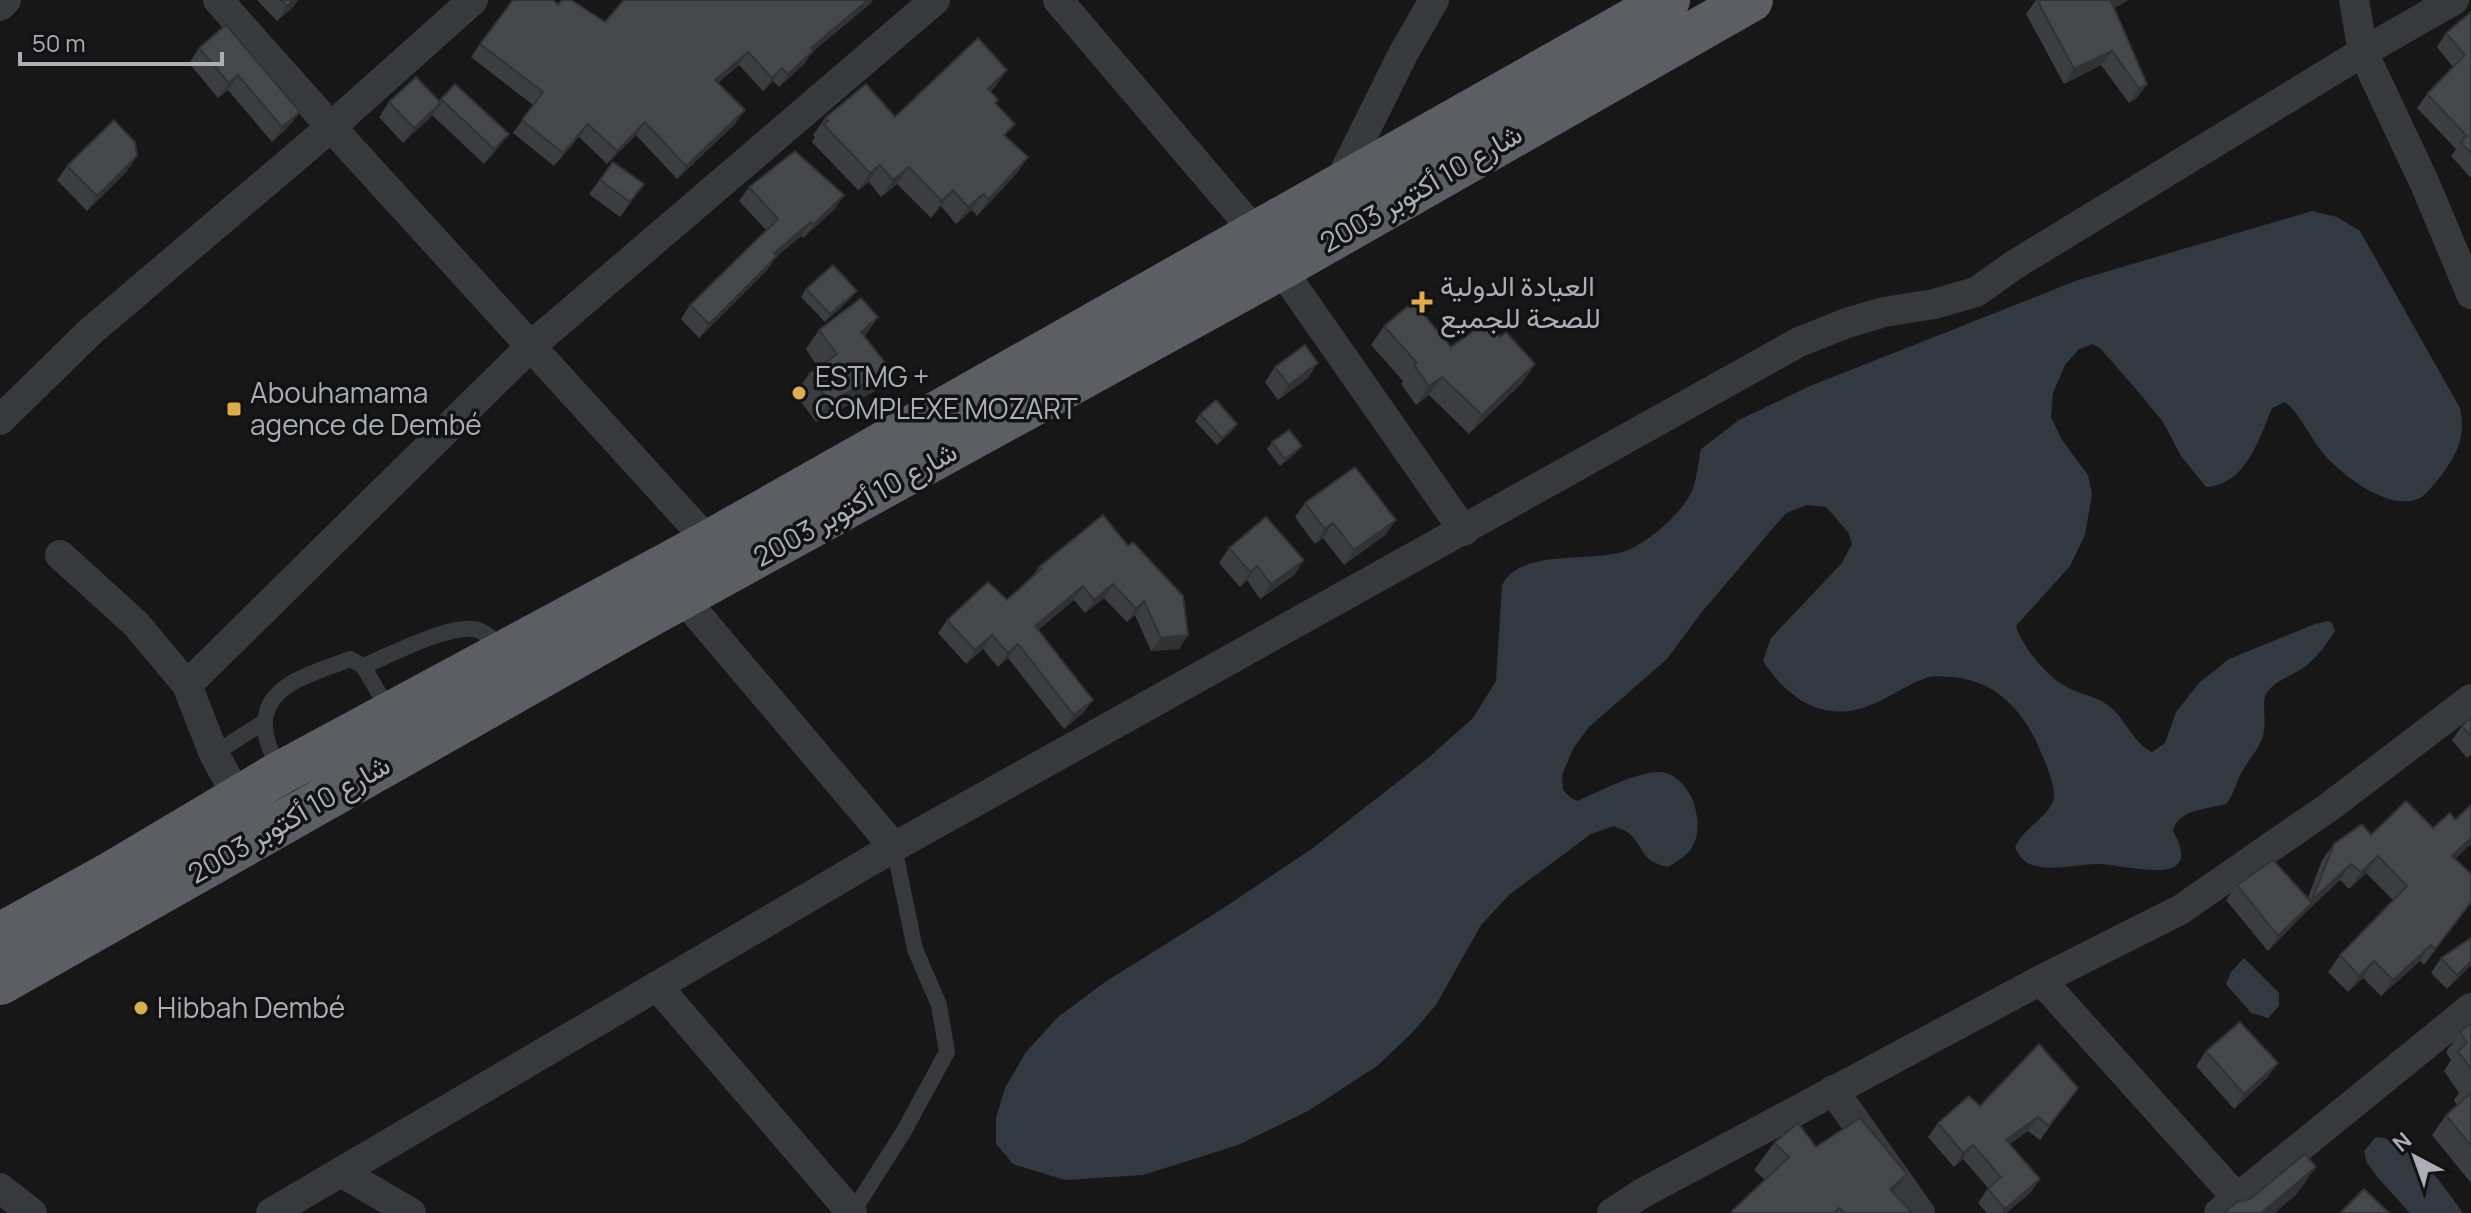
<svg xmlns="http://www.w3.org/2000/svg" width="2471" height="1213" font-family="Manrope,Vazirmatn,sans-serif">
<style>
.water{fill:#323940}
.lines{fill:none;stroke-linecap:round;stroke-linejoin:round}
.service{stroke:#38393d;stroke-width:16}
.minor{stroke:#38393d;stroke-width:30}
.trunk{stroke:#5d5e64;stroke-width:44}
.wall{fill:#3c3d40}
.shaded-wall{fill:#313234}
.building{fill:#46474b;stroke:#313234;stroke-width:2}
.poi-dot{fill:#dcad4b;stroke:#121213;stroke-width:3}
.labels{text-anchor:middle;stroke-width:7;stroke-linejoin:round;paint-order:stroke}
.street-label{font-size:28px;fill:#abaeb7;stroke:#121213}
.poi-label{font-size:28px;fill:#abaeb7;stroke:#121213;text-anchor:start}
</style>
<rect width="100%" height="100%" fill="#171718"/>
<path class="water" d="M2312 211 2337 217 2360 231 2460 408C2466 436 2458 453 2441 476 2435 483 2428 493 2420 498 2389 513 2340 474 2321 451 2309 435 2300 414 2285 402L2272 408C2259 439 2246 485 2206 487L2181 456 2163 422 2135 388 2100 348 2092 344 2079 349 2065 365 2053 393 2051 417 2062 440 2088 475 2092 494 2085 535 2070 566 2016 626C2022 646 2045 674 2063 685 2077 694 2095 695 2109 706 2126 719 2132 742 2152 752L2165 743 2176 712 2199 683 2229 659 2315 624 2328 621 2332 623 2335 631C2327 643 2318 656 2307 665 2295 675 2274 680 2266 694 2262 701 2266 721 2264 731 2261 748 2248 760 2240 775 2235 785 2234 795 2226 804 2208 809 2178 809 2173 831 2207 890 2127 865 2101 864 2080 863 2053 872 2032 865 2023 862 2019 855 2015 848 2023 828 2046 819 2053 801 2058 789 2042 755 2037 743 2020 707 1992 679 1950 677 1942 677 1933 675 1926 678 1909 684 1893 695 1876 703 1827 725 1790 702 1763 661L1771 638 1842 563 1852 544 1848 532 1826 507 1807 505 1786 513 1701 613 1667 659 1589 727 1574 747 1562 775 1563 790 1571 798 1578 801C1598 792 1645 767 1666 773 1695 782 1708 832 1688 853 1683 858 1674 863 1668 867 1641 860 1647 854 1632 836 1628 831 1620 829 1614 826L1591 834 1510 894 1481 925 1436 1005 1411 1034 1377 1066 1308 1111 1238 1145 1143 1175 1065 1180 1013 1164 996 1144V1118L1005 1088 1026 1052 1058 1017 1105 982 1222 909 1313 848 1427 759 1473 718 1496 681 1502 585C1521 547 1592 564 1628 550 1650 541 1682 513 1692 491 1697 479 1698 462 1701 449L1739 420 1810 386 2078 280Z
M2244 958 2279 993V1006L2268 1018 2251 1013 2226 984 2231 972Z
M2376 1137C2415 1140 2442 1185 2463 1213H2410L2378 1178 2367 1163 2364 1151Z"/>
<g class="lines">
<path class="service" d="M363 666C389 656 452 622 478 630 488 633 496 643 504 649
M214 754 264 722
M280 771C274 757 264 740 265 723 266 682 319 672 350 659L363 666 390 712
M852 1213 904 1131 947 1052 939 1005 915 949 894 847"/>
<path class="minor" d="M218 0 331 127 709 542
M1058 0 1256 233 1464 531
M2354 0 2363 52 2425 184 2471 294
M0 6 6 0
M1337 187 1403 54 1434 0
M0 420 91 331 331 127 473 0
M60 555 136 624 187 685
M683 598 894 847
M247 814 214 754 187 685 531 346 935 0
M2041 980 2237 1198
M657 986 852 1213
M1833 1090 1920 1213
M341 1172 411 1213
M0 1188 32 1213
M271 1213 894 847 1799 342 1847 323 1884 312 1934 304 1976 292 2014 265 2363 52 2454 0
M1612 1213 1641 1194 2041 980 2180 910 2329 807 2471 699
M2219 1213 2471 1008"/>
<path class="trunk" d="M0 935 112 873 280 773 709 542 1668 0
M0 983 644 618 1279 269 1751 0"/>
</g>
<path class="wall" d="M257 0H298L294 6 277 21Z
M624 0H873L870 4 812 52 804 64 779 87 773 81 763 91 739 65 718 83 736 123 677 179 636 135 607 164 579 137 554 166 513 133 533 105 471 57 480 44 558 5 605 22Z
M2036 0H2129L2114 8 2147 84 2136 99 2129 103 2101 65 2064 84 2026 14Z
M2471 12V178L2451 156 2456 149 2417 108 2427 94 2453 67 2437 47 2446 33Z
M199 48 300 112 289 126 272 142 228 90 218 98 189 63Z
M455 84 509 134 498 148 484 164 432 115 403 143 379 117 389 102 439 101Z
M996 86 990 92 998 100 996 103 1006 136 1028 157 1016 174 977 216 972 210 956 224 941 206 931 218 897 184 881 197 869 182 858 190 812 142 815 137 813 135 825 118 895 117Z
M137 156 127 171 87 211 57 180 67 166Z
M613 162 644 184 620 217 589 194Z
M749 187 835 209 803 238 801 236 777 256 767 270 699 338 681 319 690 305 766 230 739 201Z
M806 289 857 291 851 298 825 322 801 297Z
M878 317 864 337 877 390 816 422 795 394 809 374 818 367 806 349 819 330Z
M1384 326 1451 347 1500 337 1535 364 1522 383 1469 434 1429 395 1416 405 1401 384 1403 381 1371 345Z
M1275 367 1308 378 1278 400 1265 382Z
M1200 414 1237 424 1232 431 1217 445 1195 421Z
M1272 442 1296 453 1280 466 1267 449Z
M1305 503 1396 520 1385 535 1344 565 1323 538 1315 544 1295 517Z
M1103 515 1188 635 1179 649 1151 651 1135 615 1127 622 1104 598 1085 613 1074 600 1038 630 1093 700 1083 713 1064 729 1008 658 998 667 983 649 966 664 938 633 947 620 1007 600 1031 578 1039 567Z
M1229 548 1304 560 1294 575 1260 599 1247 580 1240 587 1219 563Z
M2471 718V755L2467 758 2452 740 2462 726Z
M2471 805V844L2455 859 2471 903 2424 965 2420 961 2381 996 2363 978 2348 992 2328 972 2340 955 2393 900 2366 873 2349 889 2340 880 2305 913 2268 951 2226 900 2237 885 2308 898 2322 860 2334 844 2371 835 2433 828 2455 820Z
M2441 958 2471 965 2447 989 2431 973Z
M2471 1023V1183L2432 1135 2446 1115 2457 1105 2454 1100 2459 1093 2444 1071 2451 1060 2446 1052 2460 1032Z
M2206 1051 2278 1063 2267 1078 2234 1109 2196 1066Z
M2078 1088 2040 1140 2028 1131 2010 1144 2040 1179 2030 1193 2006 1213H1987L1978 1203 1988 1188 1963 1159 1954 1167 1928 1137 1938 1123 1980 1106Z
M1774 1143 1816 1147 1907 1174 1894 1193 1912 1213H1731L1765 1180 1754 1170Z"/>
<path class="shaded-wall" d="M294 0H298L294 6 277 21 287 6Z
M868 0H873L870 4 812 52 804 64 779 87 788 74 811 48Z
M2114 0H2129L2101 16 2111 1Z
M2112 51 2101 65 2064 84 2074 69Z
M748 52 739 65 706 93 715 80Z
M782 68 773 81 763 91 772 78Z
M1007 70 996 86 976 105 988 89Z
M238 75 228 90 218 98 229 83Z
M2147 84 2136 99 2129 103 2139 88Z
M441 103 430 118 403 143 414 128Z
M745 110 736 123 677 179 686 166Z
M300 112 289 126 272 142 282 127Z
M645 122 636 135 607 164 617 151Z
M588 124 579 137 554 166 563 153Z
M509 134 498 148 484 164 494 149Z
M137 156 127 171 87 211 97 196Z
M1028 157 1016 174 977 216 989 199Z
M880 165 869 182 858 190 870 173Z
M909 167 897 184 881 197 893 180Z
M953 190 941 206 931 218 942 201Z
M983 194 972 210 956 224 968 207Z
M844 195 835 209 803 238 813 225Z
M811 222 801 236 764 266 774 253Z
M777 256 767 270 699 338 709 324Z
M857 291 851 298 825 322 830 314Z
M878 317 864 337 861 332Z
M1318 363 1308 378 1278 400 1289 385Z
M1535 364 1522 383 1469 434 1482 415Z
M891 370 877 390 816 422 829 402Z
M1442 377 1429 395 1416 405 1429 386Z
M1237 424 1232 431 1217 445 1222 438Z
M1302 446 1296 453 1280 466 1285 459Z
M1396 520 1385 535 1344 565 1354 550Z
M1333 523 1323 538 1315 544 1325 529Z
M1304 560 1294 575 1260 599 1271 584Z
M1257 566 1247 580 1240 587 1250 572Z
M1113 584 1104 598 1085 613 1094 600Z
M1083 586 1074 600 1026 640 1035 626Z
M1144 601 1135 615 1127 622 1136 609Z
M992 635 983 649 966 664 975 650Z
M1188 635 1179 649 1151 651 1161 638Z
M1018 644 1008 658 998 667 1008 653Z
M1093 700 1083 713 1064 729 1074 715Z
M2471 838V844L2441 872 2452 856Z
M2378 856 2366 873 2349 889 2361 872Z
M2351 864 2340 880 2305 913 2268 951 2278 936 2307 907 2312 900Z
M2431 945 2420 961 2381 996 2393 980Z
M2374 961 2363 978 2348 992 2359 976Z
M2471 961V965L2447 989 2457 975Z
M2278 1063 2267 1078 2234 1109 2244 1094Z
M2038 1117 2028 1131 1996 1154 2006 1140Z
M1973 1145 1963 1159 1954 1167 1963 1153Z
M2316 1167 2296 1195 2275 1213H2261Z
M1907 1174 1888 1201 1890 1189Z
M2040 1179 2030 1193 2006 1213H2002L2005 1209Z"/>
<path class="building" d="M281 0H294L287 6Z
M513 0H553L558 5 562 0H571L605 22 624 0H868L811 48 813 51 788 74 782 68 772 78 748 52 715 80 745 110 686 166 645 122 617 151 588 124 563 153 522 120 543 92 480 44Z
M2037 0H2114L2111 1 2147 84 2139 88 2112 51 2074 69Z
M2471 12V153L2461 142 2467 136 2427 94 2465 55 2446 33Z
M226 25 300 112 282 127 238 75 229 83 199 48Z
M978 38 1007 70 988 89 998 100 995 103 1015 124 1004 135 1028 157 989 199 983 194 968 207 953 190 942 201 909 167 893 180 880 165 870 173 824 125 828 121 825 118 866 84 895 117Z
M416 77 441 103 414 128 389 102Z
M455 84 509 134 494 149 441 99Z
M114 120 135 142 137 156 97 196 67 166Z
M795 151 844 195 813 225 811 222 774 253 777 256 709 324 690 305 778 219 749 187Z
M613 162 644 184 630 202 600 180Z
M833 265 857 291 830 314 806 289Z
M861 298 878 317 861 332 891 370 829 402 809 374 837 354 819 330Z
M1413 302 1451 347 1488 321 1500 337 1506 332 1535 364 1482 415 1442 377 1429 386 1414 365 1417 363 1384 326Z
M1305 345 1318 363 1289 385 1275 367Z
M1216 400 1237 424 1222 438 1200 414Z
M1289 430 1302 446 1285 459 1272 442Z
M1355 467 1396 520 1354 550 1333 523 1325 529 1305 503Z
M1103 515 1128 546 1133 542 1183 596 1188 635 1161 638 1144 601 1136 609 1113 584 1094 600 1083 586 1035 626 1093 700 1074 715 1018 644 1008 653 992 635 975 650 947 620 988 582 1007 600 1041 569 1039 567Z
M1266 517 1304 560 1271 584 1257 566 1250 572 1229 548Z
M2471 718V736L2462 726Z
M2406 801 2433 828 2450 813 2455 820 2471 805V838L2452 856 2471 874V902L2435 949 2431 945 2393 980 2374 961 2359 976 2340 955 2407 886 2378 856 2361 872 2351 864 2312 900 2334 844 2362 824 2371 835Z
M2273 860 2312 903 2278 936 2237 885Z
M2471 938V961L2457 975 2441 958Z
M2240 1022 2278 1063 2244 1094 2206 1051Z
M2471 1023V1069L2458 1051 2467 1043 2460 1032Z
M2039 1044 2078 1088 2049 1126 2038 1117 2006 1140 2040 1179 2005 1209 1988 1189 2001 1177 1973 1145 1963 1153 1938 1123 1969 1096 1980 1106Z
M2471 1093V1146L2446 1115Z
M1860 1118 1907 1174 1890 1189 1912 1213H1844L1839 1208 1834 1213H1734L1732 1211 1789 1157 1774 1143 1798 1123 1816 1147Z
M2305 1154 2316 1167 2261 1213H2224L2237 1202 2250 1199Z
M2364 1189 2389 1213H2342L2341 1212Z"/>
<g class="poi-dot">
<path d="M1418 290h8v8h8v8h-8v8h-8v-8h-8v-8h8z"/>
<circle cx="799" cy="393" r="8"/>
<rect x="226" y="401" width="16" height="16" rx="4"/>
<circle cx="141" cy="1008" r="8"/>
</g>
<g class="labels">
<g class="street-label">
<text transform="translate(1421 188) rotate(-30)" y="10">شارع 10 أكتوبر 2003</text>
<text transform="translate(855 504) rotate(-29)" y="10">شارع 10 أكتوبر 2003</text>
<text transform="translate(289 819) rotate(-30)" y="10">شارع 10 أكتوبر 2003</text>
</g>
<g class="poi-label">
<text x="1440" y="296">العيادة الدولية<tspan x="1440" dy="32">للصحة للجميع</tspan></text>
<text x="815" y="387">ESTMG +<tspan x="815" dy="32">COMPLEXE MOZART</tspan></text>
<text x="250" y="403">Abouhamama<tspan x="250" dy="32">agence de Dembé</tspan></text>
<text x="157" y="1018">Hibbah Dembé</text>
</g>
</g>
<g transform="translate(2415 1157) rotate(319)" stroke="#121213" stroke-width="6" paint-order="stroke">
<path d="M0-6L14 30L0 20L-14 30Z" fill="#abaeb7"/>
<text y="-12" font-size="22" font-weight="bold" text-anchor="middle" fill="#abaeb7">N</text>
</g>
<path d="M20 52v12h202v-12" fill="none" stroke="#abaeb7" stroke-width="4"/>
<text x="32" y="52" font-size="24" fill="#abaeb7" stroke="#121213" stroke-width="6" paint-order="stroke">50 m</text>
</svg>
